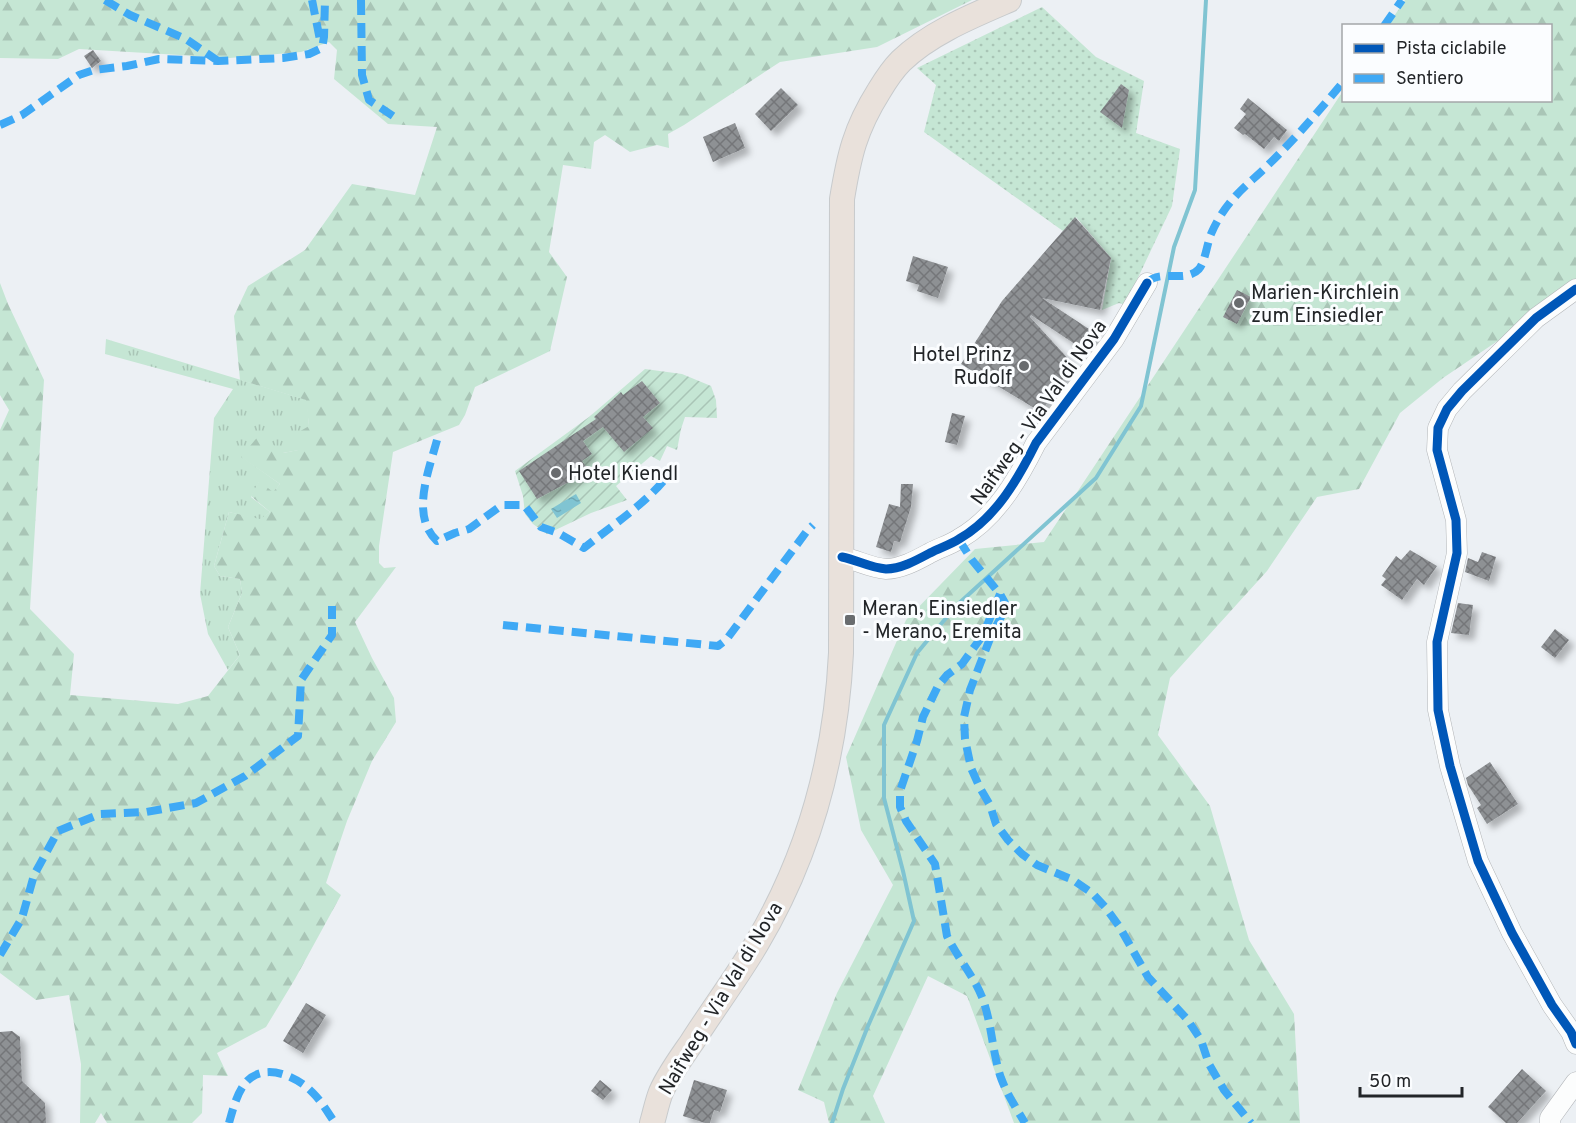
<svg xmlns="http://www.w3.org/2000/svg" width="1576" height="1123" font-family="Overpass,sans-serif">
<style>
.grass{fill:url(#grass-tufts)}
.forest{fill:url(#forest-firs)}
.park{fill:url(#park-dots)}
.garden{fill:url(#garden-furrows)}
.water{fill:url(#water-ripples)}
.lines{fill:none;stroke-linecap:round;stroke-linejoin:round}
.stream{stroke:#80c4d2;stroke-width:4}
.building{fill:url(#building-cross-hatch);filter:url(#shadow)}
.minor-casing{stroke:#b3b6b9;stroke-width:21}
.major-casing{stroke:#c7cacc;stroke-width:26}
.minor{stroke:#fcfdfd;stroke-width:20}
.major{stroke:#e9e1db;stroke-width:24}
.quiet{stroke:#3fa9f5;stroke-width:8;stroke-dasharray:15 8;stroke-linecap:butt}
.cycleway-casing{stroke:#fbfdff;stroke-width:13}
.cycleway{stroke:#0057b8;stroke-width:9}
.poi-dot{fill:#696c6f;stroke:#fbfdff;stroke-width:2}
.labels{text-anchor:middle;stroke-width:6;stroke-linejoin:round;paint-order:stroke}
.poi-label{font-size:20px;fill:#222528;stroke:#fbfdff;text-anchor:start}
.street-label{font-size:20px;fill:#222528;stroke:#fbfdff}
</style>
<defs>
<pattern id="grass-tufts" width="24" height="20" patternUnits="userSpaceOnUse" patternTransform="scale(1.5)"><rect width="24" height="20" fill="#c5e6d4"/><path d="M3 7l-1-3M5 7V3M7 7l1-3M15 17l-1-3M17 17v-4M19 17l1-3" fill="none" stroke="#a9c5b6"/></pattern>
<pattern id="forest-firs" width="22" height="20" patternUnits="userSpaceOnUse" patternTransform="scale(1.5)"><rect width="22" height="20" fill="#c5e6d4"/><path d="M5 1l3.5 6h-7zM16 11l3.5 6h-7z" fill="#a9c5b6"/></pattern>
<pattern id="park-dots" width="8" height="8" patternUnits="userSpaceOnUse" patternTransform="scale(1.5)"><rect width="8" height="8" fill="#c5e6d4"/><path d="M2 2h.1M6 6h.1" fill="none" stroke="#a9c5b6" stroke-width="1.8" stroke-linecap="round"/></pattern>
<pattern id="garden-furrows" width="10" height="10" patternUnits="userSpaceOnUse" patternTransform="scale(1.5)"><rect width="10" height="10" fill="#c5e6d4"/><path d="M-1 1l2-2M0 10L10 0M9 11l2-2" fill="none" stroke="#a9c5b6"/></pattern>
<pattern id="water-ripples" width="26" height="14" patternUnits="userSpaceOnUse" patternTransform="scale(1.5)"><rect width="26" height="14" fill="#80c4d2"/><path d="M2 4q2-2 4 0t4 0M15 11q2-2 4 0t4 0" fill="none" stroke="#6ea8b4"/></pattern>
<pattern id="building-cross-hatch" width="8" height="8" patternUnits="userSpaceOnUse" patternTransform="scale(1.5)"><rect width="8" height="8" fill="#8e9194"/><path d="M0 0l8 8M0 8l8-8" fill="none" stroke="#747679"/></pattern>
<filter id="shadow"><feDropShadow dx="5.5" dy="5.5" stdDeviation="3" flood-color="#0004"/></filter>
</defs>
<rect width="100%" height="100%" fill="#ecf0f4"/>
<path class="grass" d="M106 339 307 400 309 426 299 450 283 453 242 457 280 484 273 493 259 482 251 497 270 512 260 520 229 512 214 566 220 576 240 579 242 593 228 627 240 655 228 670 208 634 200 594 214 418 233 389 105 354Z"/>
<path class="forest" d="M0 0H972L877 47 780 62 684 125 668 134 669 148 657 145 630 152 605 135 594 142 591 169 563 165 549 252 567 277 550 351 475 387 465 415 459 425 393 452 379 546V563L384 568 396 567 355 622 372 658 394 698 396 722 372 761 347 821 326 883 341 895 295 979 266 1027 217 1053 228 1076 203 1075 202 1113 192 1123H107L101 1113 95 1123H80L81 1064 69 995 36 1000 0 973V430L9 410 0 395V283L8 304 44 380 30 609 74 654 70 695 178 704 208 696 240 655 228 627 242 593 240 579 220 576 214 566 229 512 260 519 270 512 251 496 259 481 273 492 280 484 241 457 260 434 283 453 298 450 297 433 309 426 306 400 240 380 234 316 248 286 305 250 352 184 415 195 437 127 388 124 334 79 337 50 329 42 301 52 230 58 79 49 58 59 0 58Z
M1405 0H1576V288L1443 378 1400 413 1359 489 1317 497 1267 571 1170 678 1158 735 1210 806 1249 940 1294 1014 1300 1123H1014L967 996 928 976 873 1096 885 1123H829L824 1102 798 1090 837 993 893 885 861 830 846 757 906 620 975 549 1044 542 1343 91 1344 100H1550V26L1388 25Z"/>
<path class="park" d="M1042 7 1096 57 1144 81 1136 133 1180 149 1172 206 1125 305 1119 303 1102 310 1111 258 1076 217 1063 231 924 132 936 85 917 68Z"/>
<path class="garden" d="M645 369 682 374 711 386 716 400 717 418 685 417 681 429 677 450 667 446 660 461 651 456 616 486 627 500 591 513 547 534 533 524 525 514 523 496 515 471 589 417Z"/>
<path class="water" d="M576 494 581 503 557 518 551 509Z"/>
<g class="lines">
<path class="stream" d="M832 1123 843 1089 868 1026 914 921 903 871 884 798V725L917 653 956 606 1096 478 1141 406 1174 247 1195 190 1206 0"/>
</g>
<path class="building" d="M93 50 101 61 92 68 84 56Z
M1121 84 1129 90 1122 128 1100 112Z
M781 88 798 105 771 131 755 114Z
M1248 98 1287 130 1279 141 1274 137 1264 149 1245 134 1243 135 1234 128 1246 114 1240 109Z
M735 123 745 148 713 162 703 137Z
M1075 217 1111 258 1100 310 1042 298 1098 335 1087 352 1031 315 1030 317 1073 364 1041 412 961 364 1002 301Z
M913 256 948 267 938 298 917 291 919 285 906 281Z
M1237 290 1251 297 1237 324 1223 317Z
M642 381 660 403 643 417 653 428 624 452 603 427 583 441 592 454 582 461 587 468 584 470 586 473 537 499 519 471 596 419 594 417 621 392 623 395Z
M952 413 965 416 957 445 945 442Z
M901 484H913L911 507 900 542 894 541 891 552 876 547 889 504 900 507Z
M1410 550 1437 566 1424 585 1417 579 1402 600 1381 585 1386 579 1382 576 1396 556 1401 560Z
M1482 552 1496 557 1489 581 1465 572 1468 558 1478 562Z
M1458 603 1473 605 1469 635 1451 633Z
M1555 629 1569 640 1555 658 1541 647Z
M1490 762 1518 804 1487 824 1477 808 1481 805 1468 785 1466 778Z
M306 1003 326 1015 303 1053 283 1041Z
M12 1031 20 1037 22 1081 45 1103 46 1123H0V1032Z
M1522 1069 1546 1091 1517 1123H1506L1488 1107Z
M600 1080 612 1090 603 1100 591 1091Z
M694 1080 727 1090 720 1112 714 1110 710 1123H705L683 1116Z"/>
<g class="lines">
<defs>
<path id="minor" d="M1576 289 1536 318 1462 391 1447 409 1438 428 1437 450 1456 520 1457 553 1437 642 1438 710 1450 766 1478 861 1512 933 1552 1005 1571 1032 1576 1044
M842 557C857 560 871 568 886 569 901 569 917 560 930 553 939 548 950 545 959 539 996 518 1018 479 1036 443L1114 339 1147 283
M1550 1123V1118L1576 1082"/>
<path id="major" d="M652 1123C655 1113 657 1102 661 1092 669 1074 681 1058 692 1042 713 1009 737 977 757 943 809 855 836 755 841 653L842 199C849 156 855 129 879 91 885 81 892 70 901 61 930 33 972 16 1009 0"/>
</defs>
<use href="#minor" class="minor-casing"/>
<use href="#major" class="major-casing"/>
<use href="#minor" class="minor"/>
<use href="#major" class="major"/>
<path class="quiet" d="M105 0 130 15 186 39 218 61
M312 0 320 40
M361 0 362 75 369 100 393 116
M1384 26 1402 0
M0 125 22 115 79 75 94 70 127 66 159 59 218 61 283 58 309 54 322 48 324 37 325 0
M1147 283C1160 268 1185 284 1199 269 1205 262 1207 244 1211 234 1216 222 1224 209 1233 199 1243 187 1255 178 1266 167 1294 140 1319 111 1344 81
M437 440C429 470 410 516 437 541L455 533 469 529 502 505H524L541 527 558 533 584 548C615 523 652 500 674 467
M959 540 972 560 1000 594 1005 603 1001 617 991 636 970 690 964 717 965 739 971 768 980 788 990 805 996 824 1008 840 1022 854 1037 865 1073 880 1092 893 1105 907 1119 926 1148 977 1187 1019 1201 1040 1209 1064 1224 1090 1251 1123
M1000 594 983 635 962 664 947 675 938 686 923 717 917 741 900 791V807L906 821 935 864 947 936C957 957 973 975 982 997 992 1023 992 1052 1001 1078 1007 1094 1016 1108 1025 1123
M503 625 718 646 726 640 807 531 813 525
M0 955 22 918 34 875 58 831 100 814 146 812 196 803 245 776 298 736 301 680 332 635V606
M229 1123C233 1109 237 1092 247 1081 266 1062 298 1077 313 1093 322 1102 328 1113 335 1123"/>
<defs>
<path id="cycleway" d="M1576 289 1536 318 1462 391 1447 409 1438 428 1437 450 1456 520 1457 553 1437 642 1438 710 1450 766 1478 861 1512 933 1552 1005 1571 1032 1576 1044
M842 557C857 560 871 568 886 569 901 569 917 560 930 553 939 548 950 545 959 539 996 518 1018 479 1036 443L1114 339 1147 283"/>
</defs>
<use href="#cycleway" class="cycleway-casing"/>
<use href="#cycleway" class="cycleway"/>
</g>
<g class="poi-dot">
<circle cx="1239" cy="303" r="6"/>
<circle cx="1024" cy="366" r="6"/>
<circle cx="556" cy="473" r="6"/>
<rect x="844" y="614" width="12" height="12" rx="3"/>
</g>
<g class="labels">
<g class="poi-label">
<text x="1251" y="299">Marien-Kirchlein<tspan x="1251" dy="23">zum Einsiedler</tspan></text>
<text x="1012" y="361" text-anchor="end">Hotel Prinz<tspan x="1012" dy="23">Rudolf</tspan></text>
<text x="568" y="480">Hotel Kiendl</text>
<text x="862" y="615">Meran, Einsiedler<tspan x="862" dy="23">- Merano, Eremita</tspan></text>
</g>
<g class="street-label">
<text transform="translate(1038 412) rotate(-55)" y="7">Naifweg - Via Val di Nova</text>
<text transform="translate(720 998) rotate(-59)" y="7">Naifweg - Via Val di Nova</text>
</g>
</g>
<rect x="1342" y="24" width="210" height="78" fill="#fbfdff" stroke="#a4a7a9" stroke-width="1.5"/>
<rect x="1354" y="44" width="30" height="9" fill="#0057b8" stroke="#a4a7a9" stroke-width="1.5"/>
<text x="1396" y="54" font-size="18" fill="#222528">Pista ciclabile</text>
<rect x="1354" y="74" width="30" height="9" fill="#3fa9f5" stroke="#a4a7a9" stroke-width="1.5"/>
<text x="1396" y="84" font-size="18" fill="#222528">Sentiero</text>
<path d="M1360 1087v9h102v-9" fill="none" stroke="#222528" stroke-width="3"/>
<text x="1369" y="1087" font-size="18" fill="#222528" stroke="#fbfdff" stroke-width="4.5" paint-order="stroke">50 m</text>
</svg>
